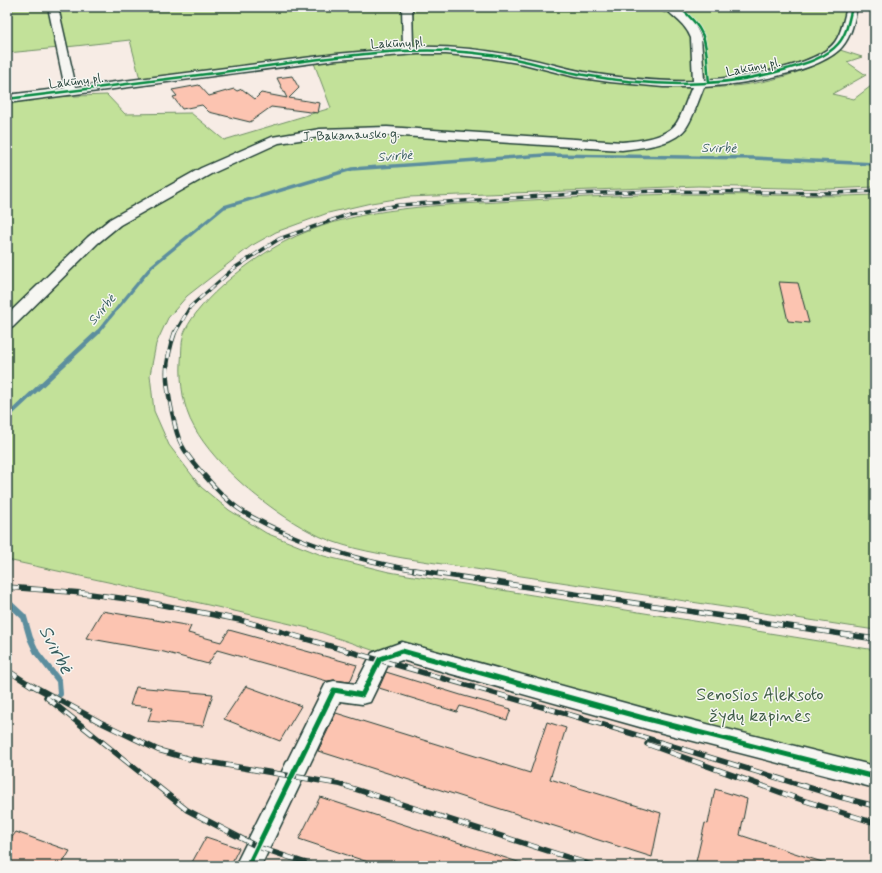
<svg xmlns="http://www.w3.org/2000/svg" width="882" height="873" font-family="Mynerve,sans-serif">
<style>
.built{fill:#f8e0d5}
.green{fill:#c2e199;stroke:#708f66}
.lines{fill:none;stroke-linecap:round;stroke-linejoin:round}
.stream-far2{stroke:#5c8e9e;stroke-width:3.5}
.stream-far1{stroke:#5c8e9e;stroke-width:4.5}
.stream{stroke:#5c8e9e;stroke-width:6}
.building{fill:#fcc4b1;stroke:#1f3d34}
.minor-casing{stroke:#1f3d34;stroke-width:3}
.minor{fill:#f6f6f2;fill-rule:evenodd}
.rail-far2-casing{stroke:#1f3d34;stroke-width:3.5}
.rail-far1-casing{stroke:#1f3d34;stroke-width:4.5}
.rail-casing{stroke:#1f3d34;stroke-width:5.5}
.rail-far2{stroke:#f6f6f2;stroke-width:2.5;stroke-dasharray:7;stroke-linecap:butt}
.rail-far1{stroke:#f6f6f2;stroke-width:3;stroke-dasharray:9;stroke-linecap:butt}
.rail{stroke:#f6f6f2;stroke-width:4;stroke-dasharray:12;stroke-linecap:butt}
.cycleway-far1-casing{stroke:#f6f6f2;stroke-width:4}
.cycleway-casing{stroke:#f6f6f2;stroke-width:8}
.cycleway-far1{stroke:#00873e;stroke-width:2.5}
.cycleway{stroke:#00873e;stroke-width:5}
.labels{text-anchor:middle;stroke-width:3;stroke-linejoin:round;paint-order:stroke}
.far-street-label{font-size:13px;fill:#1f3d34;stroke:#f6f6f2}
.far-water-label{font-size:13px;font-style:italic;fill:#385f60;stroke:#f6f6f2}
.near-park-label{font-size:18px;fill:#405e48;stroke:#f6f6f2}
.near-water-label{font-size:19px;font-style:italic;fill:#385f60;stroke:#f6f6f2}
</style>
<rect width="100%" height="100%" fill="#f7ece5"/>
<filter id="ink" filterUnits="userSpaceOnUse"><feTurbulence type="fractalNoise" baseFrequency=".025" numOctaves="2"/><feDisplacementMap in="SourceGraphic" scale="8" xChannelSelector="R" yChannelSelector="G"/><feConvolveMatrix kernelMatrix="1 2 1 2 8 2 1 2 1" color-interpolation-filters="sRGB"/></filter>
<g filter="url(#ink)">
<path class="built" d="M7 557 12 561 117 584 308 628 410 663 875 788V866H7Z"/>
<path class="green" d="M16 7H50L59 48 7 53V10Z
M57 7H403L405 49 292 60 140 79 130 40 66 47Z
M413 7H664L669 10 661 11 664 13 672 12 686 24 692 41 694 82 653 80 607 76 540 62 414 49Z
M675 7H848C844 21 840 35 830 46 815 61 720 91 705 76L700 32 690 19 682 11 688 10 685 8 678 9Z
M840 50 862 57 847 62 866 75 832 94 854 99 875 83V187L830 189 698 186 408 197 371 203 328 213 276 232 251 246 187 296 168 318 156 344 150 375 154 411 169 445 201 487 229 510 266 533 324 556 389 572 875 650V788L410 663 308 628 117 584 12 561 7 557V141L11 133 7 125V103L42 97 107 95 125 114 191 113 224 140 331 108 314 63C369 57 425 50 480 56 520 59 557 72 596 80 608 82 620 83 632 84 694 91 760 91 817 64 825 60 833 54 840 50Z
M682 194 844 196 875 195V630L403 558C371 552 338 547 309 531 269 510 216 467 194 427 183 408 180 383 181 362 182 352 181 339 185 331 200 298 252 259 284 242 350 208 426 206 498 202 560 198 621 195 682 194Z"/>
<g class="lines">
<path class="stream-far2" d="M97 333 152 266 224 207 352 169 545 155 753 158 875 164"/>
<path class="stream-far1" d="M7 417 98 332"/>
<path class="stream" d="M8 602 24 617 30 638 37 653 59 681 60 694"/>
</g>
<path class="building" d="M292 76 299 88 289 98 320 103 318 113 271 107 250 122 209 112 202 105 182 109 173 97 177 96 172 90 199 85 209 96 234 89 237 91 242 89 255 99 261 93 287 98 277 78Z
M779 282 798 283 809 323 788 321Z
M102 611 191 626 188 633 221 642 229 630 357 665 350 682 334 680 327 681 217 650 208 664 164 652 86 638Z
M386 672 464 696 511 709 507 720 460 706 457 712 379 688Z
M246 686 301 706 280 741 224 719Z
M136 687 213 694 203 726 148 721 153 707 130 705Z
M336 713 530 773 547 722 566 728 550 779 661 813 652 857 318 751Z
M715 789 747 799 740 835 828 864V866H695L705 823 708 824Z
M320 797 524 864 523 866H380L299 839Z
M16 832 70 851 61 866H7V844Z
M206 837 239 848 230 866H190Z"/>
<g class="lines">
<defs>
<path id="minor" d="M7 7H14L7 11Z
M48 7H58L76 87 336 54 403 48 402 7H412L413 47C451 46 489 50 525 58 545 62 564 68 584 72 620 78 657 82 693 81L691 38C685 23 674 18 664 7 668 7 673 6 677 8 688 13 697 27 701 38L704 80C736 78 815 68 835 42 842 32 844 18 847 7H857C854 21 852 35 842 47 820 73 737 85 704 87 699 99 693 118 686 128 672 146 643 147 622 150L387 135 320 137 279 143 211 174 120 225 98 243 13 327 7 329V315L88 237 110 219 201 168 272 137 320 129 387 127 622 142C640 140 662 139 675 125 682 117 687 97 692 87H663L610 82 575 77 524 64 488 58 446 54H418L336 60 7 103V95L65 88Z
M402 642 647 709 875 766V788L647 729 402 660 388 665 370 702 362 704 340 701 261 866H235L326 683 334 681 356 684 372 653Z"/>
</defs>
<use href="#minor" class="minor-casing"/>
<use href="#minor" class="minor"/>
<defs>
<path id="rail-far2" d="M175 333 190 307 233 269 279 239 350 214 399 205 576 194 656 191 833 193 875 191"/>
<path id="rail-far1" d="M175 332C164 364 165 379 172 412 174 420 175 428 178 436 182 450 195 465 205 476 216 489 230 504 245 513 299 544 359 561 420 571"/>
<path id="rail" d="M414 570 875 639
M7 587 83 593 142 601 240 620 574 716 840 797 875 806
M7 670 32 686
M28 683 100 722 158 750 190 759 339 784 595 866
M46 697 187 810 258 847 315 866
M647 744 793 797 875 823"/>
</defs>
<use href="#rail-far2" class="rail-far2-casing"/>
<use href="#rail-far1" class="rail-far1-casing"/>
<use href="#rail" class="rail-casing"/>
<use href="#rail-far2" class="rail-far2"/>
<use href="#rail-far1" class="rail-far1"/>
<use href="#rail" class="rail"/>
<defs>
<path id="cycleway-far1" d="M679 7C711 33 705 46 709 83
M7 99C79 90 151 81 223 72 284 64 344 54 404 51 444 49 485 52 524 61 544 65 564 72 584 75 652 87 721 89 787 69 804 64 826 58 838 44 847 34 849 19 852 7"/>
<path id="cycleway" d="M248 866 334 690 362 695 380 659 402 651 647 719 875 777"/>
</defs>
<use href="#cycleway-far1" class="cycleway-far1-casing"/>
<use href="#cycleway" class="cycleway-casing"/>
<use href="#cycleway-far1" class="cycleway-far1"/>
<use href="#cycleway" class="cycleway"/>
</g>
</g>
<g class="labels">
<g class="far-street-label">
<text transform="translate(398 42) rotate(-3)" y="5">Lakūnų pl.</text>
<text transform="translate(753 66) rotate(-11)" y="5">Lakūnų pl.</text>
<text transform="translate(76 80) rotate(-7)" y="5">Lakūnų pl.</text>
<text transform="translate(351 134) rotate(-2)" y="5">J. Bakanausko g.</text>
</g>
<g class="far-water-label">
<text transform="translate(719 147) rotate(1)" y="5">Svirbė</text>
<text transform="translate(395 155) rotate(-4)" y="5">Svirbė</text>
<text transform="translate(101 309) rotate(-50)" y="5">Svirbė</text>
</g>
<g class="near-park-label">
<text x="760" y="700">Senosios Aleksoto<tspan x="760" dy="21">žydų kapinės</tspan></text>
</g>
<g class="near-water-label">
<text transform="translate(57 649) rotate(62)" y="7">Svirbė</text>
</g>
</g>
<rect width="882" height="873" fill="none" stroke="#f6f6f2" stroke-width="24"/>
<rect x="12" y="12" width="858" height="849" fill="none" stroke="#1f3d34" stroke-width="1.5" filter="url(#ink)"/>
</svg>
